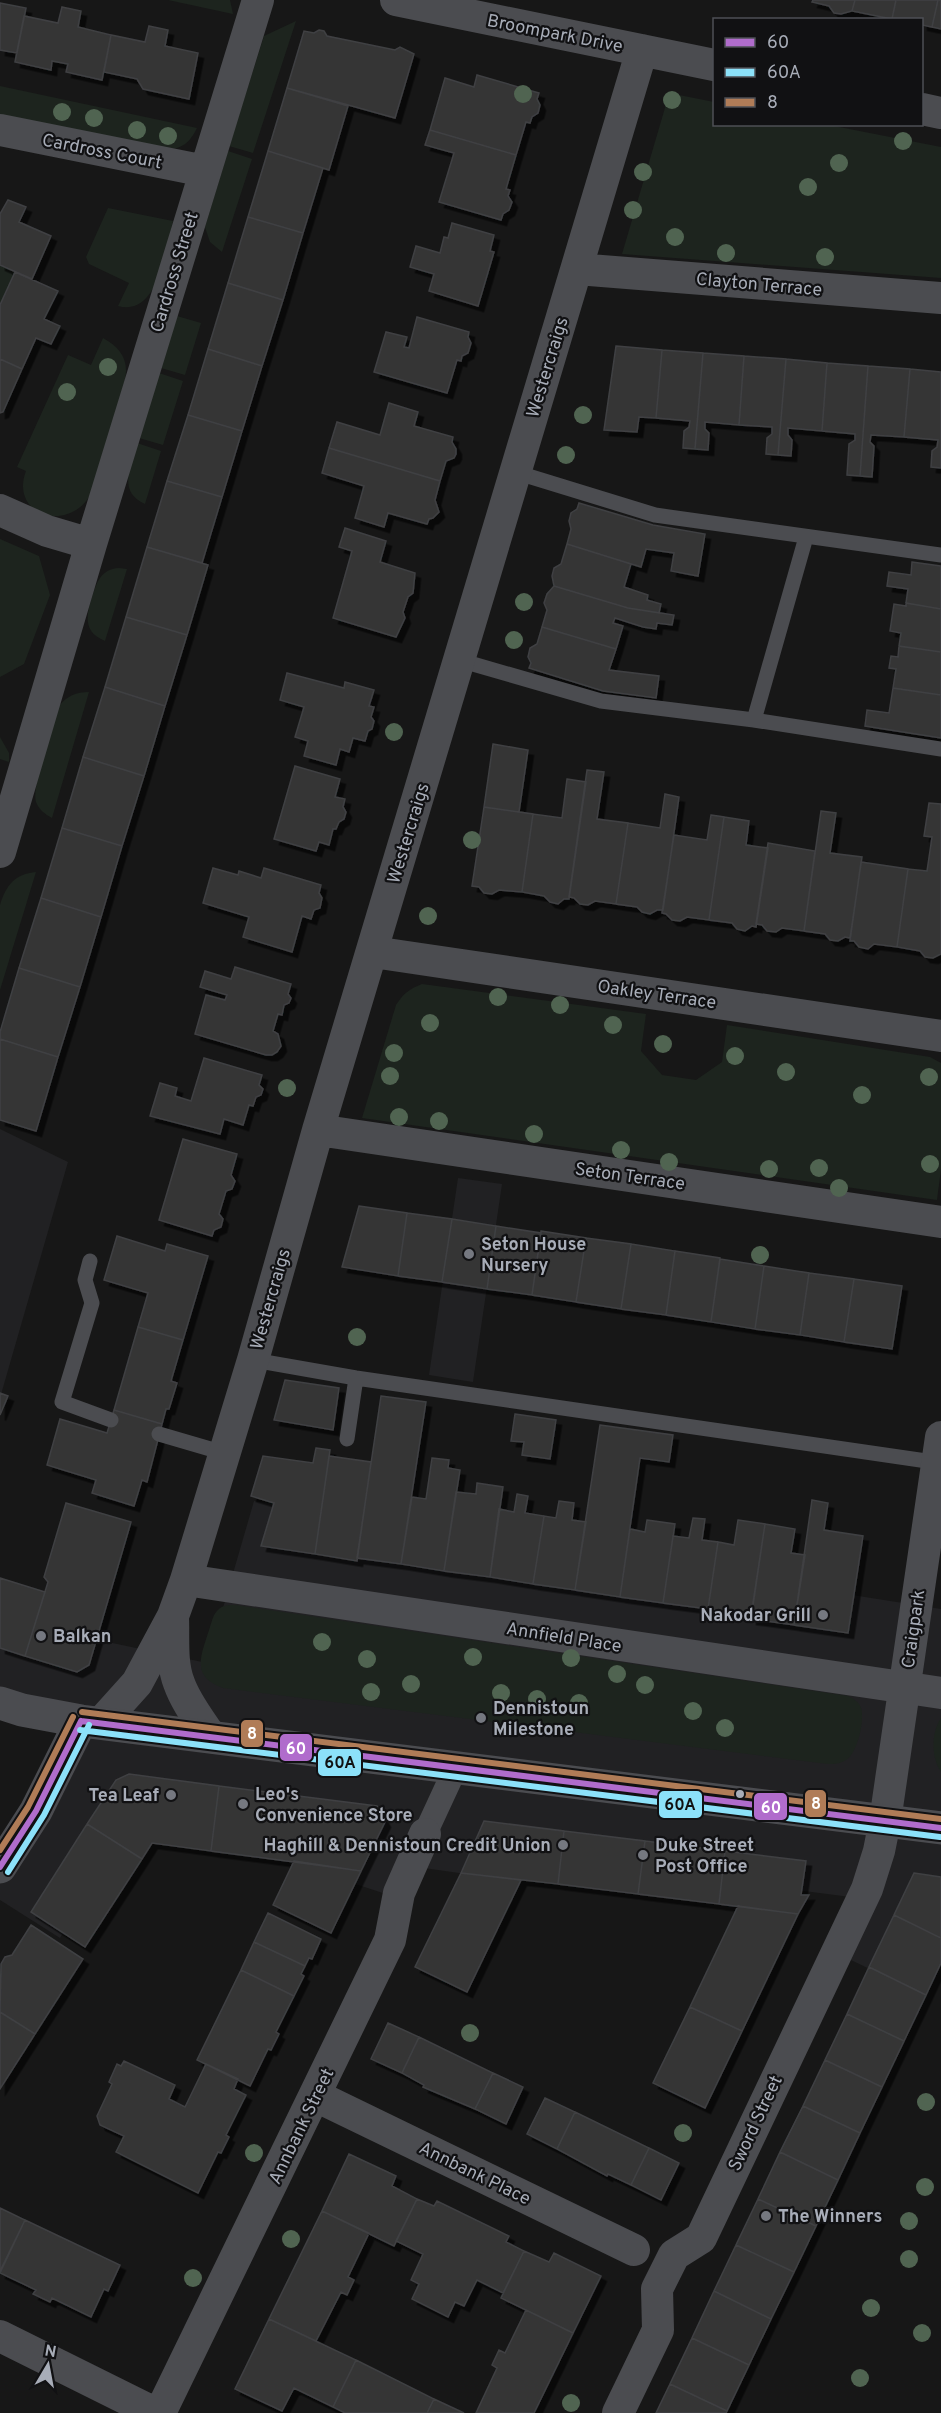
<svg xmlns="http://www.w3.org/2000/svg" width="941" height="2413" font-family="Overpass,sans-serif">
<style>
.built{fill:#212123}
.green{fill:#1d241e}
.building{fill:#353536;stroke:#3f4043;stroke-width:1.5;filter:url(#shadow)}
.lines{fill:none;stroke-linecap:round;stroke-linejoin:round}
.service{stroke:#4b4c50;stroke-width:15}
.pedestrian{stroke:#4b4c50;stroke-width:24}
.minor{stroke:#4b4c50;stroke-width:32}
.tertiary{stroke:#4b4c50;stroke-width:33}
.bus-1-casing{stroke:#111113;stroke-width:10}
.bus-2-casing{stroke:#111113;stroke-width:10}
.bus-3-casing{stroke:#111113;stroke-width:10}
.bus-1{stroke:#b06ccc;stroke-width:6}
.bus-2{stroke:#8ce1f9;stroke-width:6}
.bus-3{stroke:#b07c57;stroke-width:6}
.tree{fill:#506451}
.poi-dot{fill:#757880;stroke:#111113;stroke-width:2}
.bus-dot{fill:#a8adb8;stroke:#111113;stroke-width:2}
.labels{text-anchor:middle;stroke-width:4.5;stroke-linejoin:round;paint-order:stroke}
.street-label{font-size:18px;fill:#a8adb8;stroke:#111113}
.poi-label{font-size:18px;font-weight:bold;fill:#a8adb8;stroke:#111113;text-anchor:start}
.line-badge{stroke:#111113;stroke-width:2}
.badge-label{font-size:16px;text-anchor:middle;font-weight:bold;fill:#fff}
.pale-badge-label{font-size:16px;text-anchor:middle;font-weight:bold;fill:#111}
</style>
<defs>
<filter id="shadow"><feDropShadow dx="5.5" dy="5.5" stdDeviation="0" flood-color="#0009"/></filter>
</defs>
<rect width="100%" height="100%" fill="#171717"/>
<path class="built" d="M0 1129 68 1162 0 1398Z
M458 1178 502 1184 473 1382 429 1375Z
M254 1501 941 1609V1912L899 1983 832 1951 858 1898 504 1852 494 1878 417 1867 401 1899 325 1874 340 1837 136 1809 60 1938 0 1900V1872L85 1729 0 1702V1616L65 1633 207 1663Z"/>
<path class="green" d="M169 0H230L233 14 168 0Z
M296 21 253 153 229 146 264 36Z
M0 86 197 128C189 144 181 150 163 149L0 115Z
M679 95 714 102V124L829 125 941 147V278L622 254 667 101Z
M228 151 252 159 222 252 210 242 205 227Z
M108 208 173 221C166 248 159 317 118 306L129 283 89 264 86 257Z
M0 265 15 272 0 305Z
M177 316 201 323 185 375 161 368Z
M103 338C121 348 129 360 125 380 117 407 109 434 101 461 97 474 95 489 87 500 62 532 10 513 26 471L17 467 68 355 91 365Z
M159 373 183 381 163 445 139 438Z
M137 443 161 451 145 504C117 492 131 465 137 443Z
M0 539 39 556 50 595 24 664 0 677Z
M119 568 127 569 105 641C83 632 86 616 92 597 97 582 101 569 119 568Z
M89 692 52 818C45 814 39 810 36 802 31 786 54 725 59 706 67 696 76 692 89 692Z
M0 737 9 753V762L0 759Z
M36 872 0 990V905C6 885 15 874 36 872Z
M422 984 646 1014 641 1051 662 1075 696 1080 722 1062 727 1025 930 1057 941 1063V1169L937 1200 362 1118 396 1005C403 994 409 989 422 984Z
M235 1605 848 1696C854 1699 859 1702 861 1708 865 1721 857 1754 846 1760 840 1764 834 1764 828 1764L223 1688C192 1677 200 1658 208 1633 211 1626 212 1616 217 1611 222 1605 228 1605 235 1605Z
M941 1718V1772C931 1757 931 1733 941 1718Z"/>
<path class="building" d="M813 0H855L852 11 841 14 834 13 829 6 812 2Z
M855 0H896L892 19 852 11Z
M896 0H938L932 27 922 25V20L892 19Z
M938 0H941V29L932 27Z
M0 3 26 8 17 53 0 50Z
M62 7 81 11 78 27 111 35 102 80 66 72 68 64 52 61 51 70 15 62 24 16 58 23Z
M149 26 168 30 165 46 198 53 189 99 143 89 137 79 104 72 111 35 145 42Z
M319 30 324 31 327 36 395 50 400 47 414 54 395 118 287 88 304 31 314 33Z
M477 75 539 93 537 99 540 105 538 113 532 117 530 123 526 122 516 155 430 130 445 78 474 87Z
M287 88 348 106 329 170 268 151Z
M430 130 516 155 506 189 510 190 508 196 512 202 509 210 503 214 501 220 439 202 454 153 425 145Z
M268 151 323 168 303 233 248 217Z
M8 200 26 207 19 222 51 236 32 279 0 265V214Z
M248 217 303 233 283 300 228 283Z
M452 223 494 235 490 251 494 252 478 306 429 291 434 274 410 267 416 246 440 253 444 237 448 238Z
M15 272 58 291 44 319 60 326 51 344 36 338 22 369 0 359V305Z
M228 283 283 300 262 366 208 349Z
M417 317 469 332 468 337 471 343 468 353 462 356 461 361 457 360 447 393 374 372 386 332 407 337 404 347 409 348Z
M616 346 662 350 656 418 639 417 637 432 604 430Z
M208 349 262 366 242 431 188 415Z
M662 350 703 353 695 449 683 448 684 431 689 427 690 421 656 418Z
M703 353 744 356 739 425 705 422V429L709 433 708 450 695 449Z
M744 356 786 359 778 455 766 454 767 438 772 434V427L739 425Z
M0 359 22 369 3 412 0 413Z
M786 359 827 363 822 431 788 428V435L792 440 791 456 778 455Z
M827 363 868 366 860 476 847 475 849 444 855 440V434L822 431Z
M868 366 910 369 904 437 871 435 870 442 874 446 872 477 860 476Z
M910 369 941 372V468L931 467 932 451 937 447 938 440 904 437Z
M389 403 418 412 414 426 453 437 452 442 456 449V454L454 458 446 461 440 481 329 448 337 422 380 435Z
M188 415 242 431 222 497 167 481Z
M329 448 440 481 435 500 439 512 433 518 429 519 427 524 388 513 384 527 355 518 364 486 322 473Z
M167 481 222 497 202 563 147 547Z
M579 503 653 525 705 534 698 576 671 571 674 553 646 549 641 567 567 544 571 529 569 521 571 513 577 509Z
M345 528 386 541 380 562 415 573 413 593 408 597 403 612 405 618 396 637 333 618 352 551 339 547Z
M567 544 631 564 624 587 648 595 647 600 661 604 659 613 628 608 554 586 552 576 554 568 561 564Z
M147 547 208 565 187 635 126 617Z
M912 562 941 566V609L906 603 908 589 887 586 889 572 911 575Z
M554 586 628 608 674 615 672 625 657 623 656 629 643 627 615 618 613 623 623 626 616 649 542 627 547 610 544 603 547 594Z
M906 603 941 609V652L899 646 901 633 890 631 894 604 906 606Z
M126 617 187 635 165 706 105 687Z
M542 627 616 649 609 670 659 676 656 698 603 691 529 668 531 663 528 657 530 648 537 644Z
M899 646 941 652V695L893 688 896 669 889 668 891 656 898 657Z
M287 673 344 688 345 682 374 690 369 706 374 707 371 717 374 721 372 729 368 731 365 741 353 738 349 752 340 749 336 765 304 756 308 741 295 737 304 707 280 700Z
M105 687 165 706 144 776 83 757Z
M893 688 941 695V738L865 726 867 710 889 713Z
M493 744 528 750 519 812 484 807Z
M83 757 144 776 122 846 62 828Z
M295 766 340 779 335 797 345 799 343 807 346 812 344 819 339 822 336 829H333L329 845 319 842 316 851 274 839Z
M587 770 604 772 597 819 628 823 616 904 595 901 588 905 580 904 574 898 569 897Z
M567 779 586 782 569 899H564L558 904 550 902 544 896 522 892 533 814 562 818Z
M665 794 679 797 663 910H657L650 914 642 912 637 907 616 904 628 823 660 828Z
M929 803 941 804V954L933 958 925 957 920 951 897 947 908 869 927 871 932 837 924 836Z
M484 807 533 814 522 892 499 890 492 894 484 893 479 887 472 886Z
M821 811 836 813 830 853 862 857 850 938 845 937 838 941 830 940 825 934 804 931Z
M711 815 724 817 709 920 687 917 680 921 672 920 666 914 662 913 674 835 707 840Z
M724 817 749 821 746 845 768 848 756 927 752 926 745 931 737 929 732 923 709 920Z
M62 828 122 846 101 917 41 898Z
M768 843 815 851 804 931 782 928 776 932 767 931 762 925 756 924Z
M861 862 908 869 897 947 874 944 868 949 859 947 854 941H850Z
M213 868 238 875 239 871 261 878 264 868 321 885 319 893 322 898 320 908 314 910 311 919 302 916 292 952 243 937 249 917 203 903Z
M41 898 101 917 80 987 19 968Z
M235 967 291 984 288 994 291 998 289 1003 284 1005 282 1015 278 1014 273 1031 278 1034 281 1046 277 1052 272 1055H266L195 1034 206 995 225 1000 227 995 200 987 205 971 231 979Z
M19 968 80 987 58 1057 0 1039V1032Z
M0 1039 58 1057 36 1131 0 1120Z
M204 1058 262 1075 259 1085 263 1089 261 1095 256 1097 253 1106 249 1105 243 1125 224 1119 220 1134 150 1116 160 1083 177 1088 175 1096 191 1101Z
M183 1139 237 1154 231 1175 235 1181 232 1189 226 1191 219 1214 223 1219 221 1227 214 1230 212 1236 159 1220Z
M359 1206 407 1213 398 1276 342 1267Z
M407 1213 452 1219 442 1282 398 1276Z
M452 1219 496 1226 487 1289 442 1282Z
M496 1226 541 1233 532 1295 487 1289Z
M541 1231 586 1238 576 1302 532 1295Z
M117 1236 165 1251 167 1244 208 1256 183 1340 138 1327 148 1293 104 1280Z
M586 1238 631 1244 621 1309 576 1302Z
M631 1244 675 1251 666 1315 621 1309Z
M675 1251 720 1258 711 1322 666 1315Z
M720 1259 764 1266 755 1329 711 1322Z
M764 1266 809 1273 800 1335 755 1329Z
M809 1273 854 1279 844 1342 800 1335Z
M854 1279 902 1286 892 1349 844 1342Z
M138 1327 183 1340 171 1381 177 1383 169 1409H166L162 1424 114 1410Z
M285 1380 339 1388 333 1430 274 1420Z
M0 1393 8 1396 0 1415Z
M381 1396 426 1402 401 1564 357 1558Z
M114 1410 162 1424 147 1482 142 1480 134 1506 92 1493 96 1480 47 1465 60 1419 107 1433Z
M515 1414 556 1420 550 1459 522 1455 524 1442 511 1441Z
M600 1425 673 1435 669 1462 640 1458 620 1597 575 1590Z
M316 1448 330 1450 315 1554 261 1546 274 1503 251 1496 263 1456 313 1463Z
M329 1456 371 1462 357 1561 315 1554Z
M432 1458 449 1460 448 1468 460 1470 444 1571 401 1564 412 1497 426 1499Z
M477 1483 503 1487 490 1577 444 1571 456 1492 476 1494Z
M517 1494 528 1496 525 1513 544 1516 533 1584 490 1577 499 1509 514 1512Z
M812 1500 828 1503 824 1530 863 1536 848 1633 794 1625Z
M559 1501 574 1503 572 1520 586 1522 575 1590 533 1584 544 1516 556 1518Z
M66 1503 131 1522 89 1665 77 1672 25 1656 48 1582 44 1577Z
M693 1518 705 1519 702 1540 718 1542 708 1609 663 1603 673 1536 689 1538Z
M647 1520 675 1524 663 1603 620 1597 630 1529 645 1532Z
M738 1520 765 1524 751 1616 708 1609 718 1542 734 1545Z
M765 1524 795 1529 791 1553 805 1555 794 1625 751 1619Z
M0 1578 45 1592 25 1656 0 1648Z
M129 1774 219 1786 211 1851 152 1843 142 1859 87 1824 116 1780Z
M219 1786 377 1806 385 1822 361 1871 211 1851Z
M484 1821 564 1831 558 1884 461 1873Z
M87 1824 142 1859 85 1947 31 1912Z
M564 1831 645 1841 638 1894 558 1884Z
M645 1841 725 1851 719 1904 638 1894Z
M725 1851 806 1861 801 1895H809L798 1914 719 1904Z
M294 1861 361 1871 331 1933 273 1905Z
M461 1873 521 1880 467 1992 415 1967Z
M914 1873 941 1877V1938L894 1915Z
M738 1906 798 1914 742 2031 690 2007Z
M268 1913 321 1939 312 1959 309 1958 305 1966 254 1942Z
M894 1915 941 1938V1963L926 1995 869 1967Z
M31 1925 83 1959 35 2034 0 2012 1 1964 5 1957 12 1955Z
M254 1942 305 1966 301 1974 304 1976 294 1996 241 1970Z
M869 1967 926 1995 904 2041 847 2014Z
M241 1970 294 1996 276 2032 279 2034 271 2050 268 2049 250 2086 197 2060Z
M690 2007 742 2031 705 2108 653 2083Z
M0 2012 35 2034 0 2089Z
M847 2014 904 2041 882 2087 825 2060Z
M388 2023 419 2037 402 2073 371 2059Z
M419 2037 493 2073 475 2109 423 2087 424 2085 402 2073Z
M825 2060 882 2087 860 2133 803 2106Z
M124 2061 175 2085 169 2099 185 2107 206 2064 238 2079 234 2089 246 2095 226 2135 229 2137 221 2153 218 2152 198 2193 116 2152 124 2136 100 2125 97 2116 112 2084 109 2082 117 2064 121 2066Z
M493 2073 523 2087 506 2124 475 2109Z
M545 2098 575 2112 557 2149 527 2134Z
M803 2106 860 2133 838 2180 780 2152Z
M575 2112 649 2148 631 2185 608 2174 607 2176 557 2149Z
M649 2148 679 2163 661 2200 631 2185Z
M780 2152 838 2180 816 2226 758 2199Z
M349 2154 396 2176 392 2186 417 2199 394 2246 322 2211Z
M417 2199 434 2206 437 2201 509 2236 506 2242 524 2251 503 2293 477 2280 464 2306 455 2302 448 2317 412 2299 419 2284 411 2280 423 2254 396 2241Z
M758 2199 816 2226 794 2272 736 2245Z
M0 2208 25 2220 0 2271Z
M322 2211 369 2233 348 2277 354 2280 347 2295 341 2292 316 2341 269 2319Z
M25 2220 120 2265 108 2291 104 2289 91 2317 52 2298 50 2302 33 2294 36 2290 0 2273Z
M736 2245 794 2272 771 2319 714 2291Z
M524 2251 549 2262 554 2253 601 2276 573 2333 501 2298Z
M714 2291 771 2319 749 2365 692 2338Z
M526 2310 573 2333 534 2413H476L497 2368 492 2365 499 2350 505 2353Z
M269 2319 356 2360 333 2407 294 2388 282 2411 235 2389Z
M692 2338 749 2365 727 2411 670 2384Z
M356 2360 434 2399 427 2413H345L333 2407Z
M670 2384 727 2411 726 2413H656Z
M434 2399 464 2413H427Z"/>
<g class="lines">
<path class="service" d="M515 472 655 515 941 555
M459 660 601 701 754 720 941 749
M754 720 806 537
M90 1261 85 1280 92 1303 62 1402 111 1420
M253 1360 356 1378 941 1463
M159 1434 224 1453
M347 1439 356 1378"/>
<path class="pedestrian" d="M425 1834 456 1767"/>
<path class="minor" d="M396 0 714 65
M922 109 941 113
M0 130 205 171
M577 269 941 298
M0 510 47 531 91 544
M0 852 91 544 258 0
M373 952 941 1036
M318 1130 941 1222
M186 1580 941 1693
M173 1617C174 1638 171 1663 179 1683 186 1703 200 1720 211 1737
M101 1723 137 1683 173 1616 186 1580 253 1360 318 1130 642 50
M316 2096 634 2250
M0 2336 155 2413
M160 2413 390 1940 399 1893 425 1834
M618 2413 658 2330 657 2289 674 2255 701 2238 867 1889 879 1851 885 1821 941 1437"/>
<path class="tertiary" d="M0 1703 22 1710 81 1721 941 1828
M0 1867 36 1811 81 1721"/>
<defs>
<path id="bus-1" d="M81 1721 941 1828
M0 1867 36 1811 81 1721"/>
<path id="bus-2" d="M80 1730 940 1837
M8 1872 44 1815 89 1725"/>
<path id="bus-3" d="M82 1712 941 1819
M0 1850 28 1807 73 1717"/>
</defs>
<use href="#bus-1" class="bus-1-casing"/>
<use href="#bus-2" class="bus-2-casing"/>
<use href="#bus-3" class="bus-3-casing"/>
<use href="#bus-1" class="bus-1"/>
<use href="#bus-2" class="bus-2"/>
<use href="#bus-3" class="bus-3"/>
</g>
<g class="tree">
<circle cx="523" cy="94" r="9"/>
<circle cx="672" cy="100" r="9"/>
<circle cx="62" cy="112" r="9"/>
<circle cx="94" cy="118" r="9"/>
<circle cx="137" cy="130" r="9"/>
<circle cx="168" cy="136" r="9"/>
<circle cx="903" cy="141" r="9"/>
<circle cx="839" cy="163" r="9"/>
<circle cx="643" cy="172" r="9"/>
<circle cx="808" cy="187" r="9"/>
<circle cx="633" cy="210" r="9"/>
<circle cx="675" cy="237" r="9"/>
<circle cx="726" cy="253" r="9"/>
<circle cx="825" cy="257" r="9"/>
<circle cx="108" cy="367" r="9"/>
<circle cx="67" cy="392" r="9"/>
<circle cx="583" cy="415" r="9"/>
<circle cx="566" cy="455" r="9"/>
<circle cx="524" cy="602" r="9"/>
<circle cx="514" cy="640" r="9"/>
<circle cx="394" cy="732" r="9"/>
<circle cx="472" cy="840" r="9"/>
<circle cx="428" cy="916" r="9"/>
<circle cx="498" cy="997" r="9"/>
<circle cx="560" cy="1005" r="9"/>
<circle cx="430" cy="1023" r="9"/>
<circle cx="613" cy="1025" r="9"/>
<circle cx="663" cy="1044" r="9"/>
<circle cx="394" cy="1053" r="9"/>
<circle cx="735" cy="1056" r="9"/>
<circle cx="786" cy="1072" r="9"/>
<circle cx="390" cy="1076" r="9"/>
<circle cx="929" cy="1077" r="9"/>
<circle cx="287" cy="1088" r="9"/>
<circle cx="862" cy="1095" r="9"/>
<circle cx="399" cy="1117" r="9"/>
<circle cx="439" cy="1121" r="9"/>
<circle cx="534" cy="1134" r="9"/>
<circle cx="621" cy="1150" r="9"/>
<circle cx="669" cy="1162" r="9"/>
<circle cx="930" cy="1164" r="9"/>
<circle cx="819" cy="1168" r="9"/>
<circle cx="769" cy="1169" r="9"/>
<circle cx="839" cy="1188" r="9"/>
<circle cx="760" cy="1255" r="9"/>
<circle cx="357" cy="1337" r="9"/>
<circle cx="322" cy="1642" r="9"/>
<circle cx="473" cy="1657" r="9"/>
<circle cx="571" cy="1658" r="9"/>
<circle cx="367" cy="1659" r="9"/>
<circle cx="617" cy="1674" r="9"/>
<circle cx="411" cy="1684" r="9"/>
<circle cx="645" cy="1685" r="9"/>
<circle cx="371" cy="1692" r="9"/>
<circle cx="501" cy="1693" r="9"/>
<circle cx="537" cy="1699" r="9"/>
<circle cx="579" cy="1703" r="9"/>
<circle cx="693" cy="1711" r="9"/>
<circle cx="725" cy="1728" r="9"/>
<circle cx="470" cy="2033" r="9"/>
<circle cx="926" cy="2102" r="9"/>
<circle cx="683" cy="2133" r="9"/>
<circle cx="254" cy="2153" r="9"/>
<circle cx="925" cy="2187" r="9"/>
<circle cx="909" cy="2221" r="9"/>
<circle cx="291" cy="2239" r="9"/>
<circle cx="909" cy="2259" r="9"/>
<circle cx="193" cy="2278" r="9"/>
<circle cx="871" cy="2308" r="9"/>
<circle cx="922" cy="2333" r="9"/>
<circle cx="860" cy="2378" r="9"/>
<circle cx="571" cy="2403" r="9"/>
</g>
<g class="poi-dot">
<circle cx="469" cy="1254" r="6"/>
<circle cx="823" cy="1615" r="6"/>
<circle cx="41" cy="1636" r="6"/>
<circle cx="481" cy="1718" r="6"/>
<circle cx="171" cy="1795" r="6"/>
<circle cx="243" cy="1804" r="6"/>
<circle cx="563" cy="1845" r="6"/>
<circle cx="643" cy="1855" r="6"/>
<circle cx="766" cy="2216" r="6"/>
</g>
<circle class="bus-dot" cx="740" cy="1794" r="5"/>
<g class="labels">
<g class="street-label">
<text transform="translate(555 33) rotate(11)" y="6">Broompark Drive</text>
<text transform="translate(102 151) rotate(11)" y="6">Cardross Court</text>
<text transform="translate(174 272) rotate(-73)" y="6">Cardross Street</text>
<text transform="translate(759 284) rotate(5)" y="6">Clayton Terrace</text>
<text transform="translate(547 367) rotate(-73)" y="6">Westercraigs</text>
<text transform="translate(408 833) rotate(-73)" y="6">Westercraigs</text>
<text transform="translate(657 994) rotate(8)" y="6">Oakley Terrace</text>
<text transform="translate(630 1176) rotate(8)" y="6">Seton Terrace</text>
<text transform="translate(270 1299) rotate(-74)" y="6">Westercraigs</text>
<text transform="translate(913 1629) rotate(-82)" y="6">Craigpark</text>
<text transform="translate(564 1637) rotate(9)" y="6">Annfield Place</text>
<text transform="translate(755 2123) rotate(-65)" y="6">Sword Street</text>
<text transform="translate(301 2126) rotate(-64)" y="6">Annbank Street</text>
<text transform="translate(475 2173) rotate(26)" y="6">Annbank Place</text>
</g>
<g class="poi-label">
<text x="481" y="1250">Seton House<tspan x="481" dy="21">Nursery</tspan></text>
<text x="811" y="1621" text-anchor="end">Nakodar Grill</text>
<text x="53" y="1642">Balkan</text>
<text x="493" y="1714">Dennistoun<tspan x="493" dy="21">Milestone</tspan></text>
<text x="255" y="1800">Leo's<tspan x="255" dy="21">Convenience Store</tspan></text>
<text x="159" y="1801" text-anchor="end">Tea Leaf</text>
<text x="551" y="1851" text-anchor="end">Haghill &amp; Dennistoun Credit Union</text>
<text x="655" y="1851">Duke Street<tspan x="655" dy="21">Post Office</tspan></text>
<text x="778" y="2222">The Winners</text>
</g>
</g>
<g class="line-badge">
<rect x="240" y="1719" width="24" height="29" rx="6" fill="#b07c57"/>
<rect x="279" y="1733" width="34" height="29" rx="6" fill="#b06ccc"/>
<rect x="317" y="1748" width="45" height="29" rx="6" fill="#8ce1f9"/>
<rect x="804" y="1789" width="23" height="29" rx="6" fill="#b07c57"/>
<rect x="658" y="1790" width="45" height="29" rx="6" fill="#8ce1f9"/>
<rect x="753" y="1792" width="35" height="29" rx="6" fill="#b06ccc"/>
</g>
<g class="badge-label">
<text x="252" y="1739">8</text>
<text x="296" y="1754">60</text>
<text x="816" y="1809">8</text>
<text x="771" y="1813">60</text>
</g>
<g class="pale-badge-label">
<text x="340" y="1768">60A</text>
<text x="680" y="1810">60A</text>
</g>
<rect x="713" y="18" width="210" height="108" fill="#111113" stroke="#4d4f55" stroke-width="1.5"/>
<rect x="725" y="38" width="30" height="9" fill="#b06ccc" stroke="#4d4f55" stroke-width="1.5"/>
<text x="767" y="48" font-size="18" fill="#a8adb8">60</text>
<rect x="725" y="68" width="30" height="9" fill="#8ce1f9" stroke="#4d4f55" stroke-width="1.5"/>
<text x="767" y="78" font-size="18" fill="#a8adb8">60A</text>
<rect x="725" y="98" width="30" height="9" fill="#b07c57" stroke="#4d4f55" stroke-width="1.5"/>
<text x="767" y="108" font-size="18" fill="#a8adb8">8</text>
<g transform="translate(48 2365) rotate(10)" stroke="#111113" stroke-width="4.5" paint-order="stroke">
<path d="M0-4.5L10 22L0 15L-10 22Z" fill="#a8adb8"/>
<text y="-9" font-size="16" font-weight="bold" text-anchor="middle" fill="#a8adb8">N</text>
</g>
</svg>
